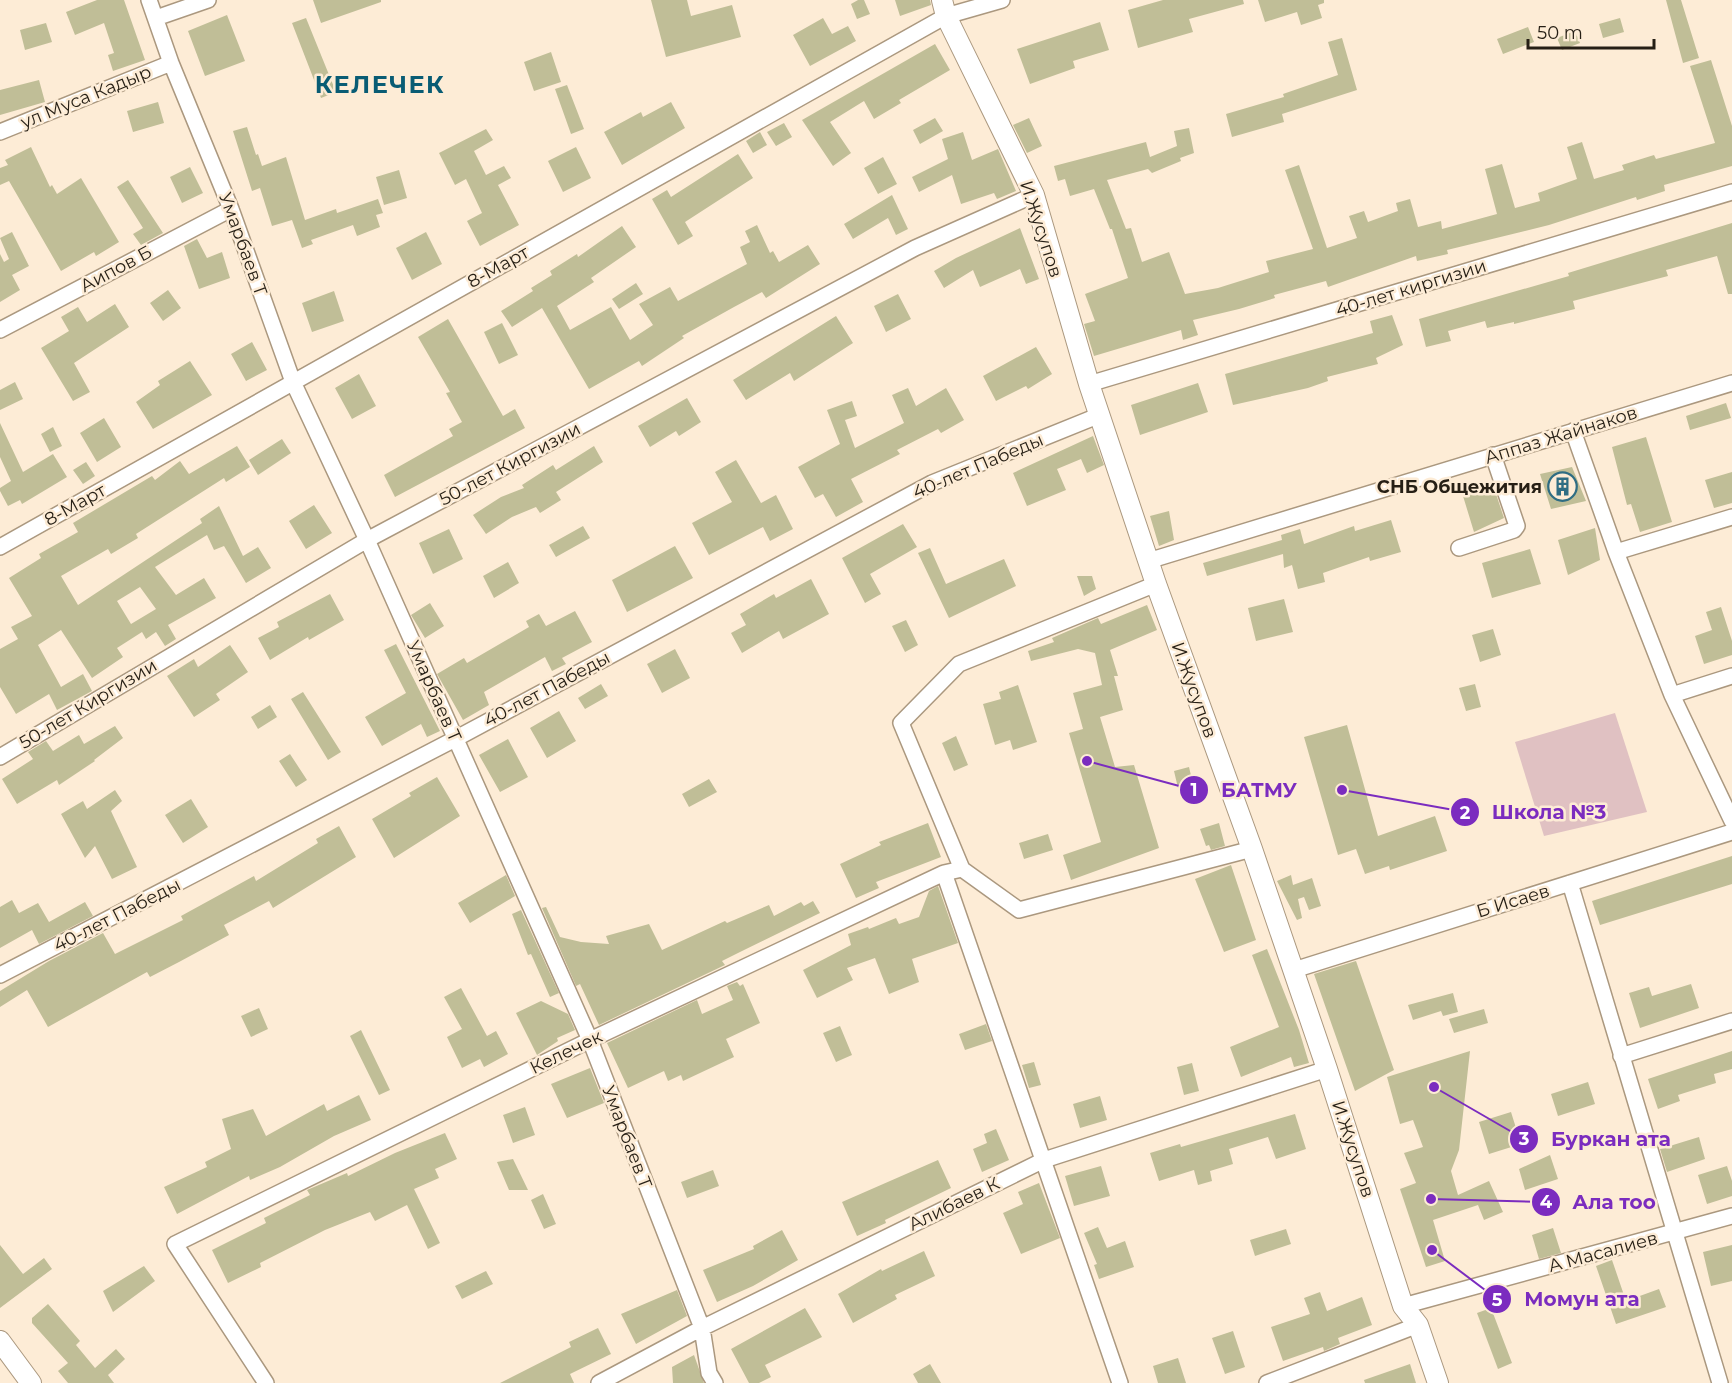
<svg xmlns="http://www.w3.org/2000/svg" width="1732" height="1383" font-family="Montserrat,sans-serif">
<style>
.green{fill:#e0c1c2}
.building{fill:#c0be97;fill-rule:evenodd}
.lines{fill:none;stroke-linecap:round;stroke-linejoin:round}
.minor-casing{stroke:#ab987f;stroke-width:18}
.tertiary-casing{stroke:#ab987f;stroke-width:22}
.minor{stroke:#fff;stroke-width:15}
.tertiary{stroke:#fff;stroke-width:20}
.labels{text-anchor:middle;stroke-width:5;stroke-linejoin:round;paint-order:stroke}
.street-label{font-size:18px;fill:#261f15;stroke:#fdecd6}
.poi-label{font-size:18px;font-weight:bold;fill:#261f15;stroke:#fdecd6;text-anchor:end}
.district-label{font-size:24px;font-weight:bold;letter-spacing:1.5px;fill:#095c74;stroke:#fdecd6}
.leader{fill:none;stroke:#7b2cbf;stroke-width:2}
.callout-dot{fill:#7b2cbf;stroke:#fdecd6;stroke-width:2}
.mark-label{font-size:18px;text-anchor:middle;font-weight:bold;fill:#fff}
.callout-label{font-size:20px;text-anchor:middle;font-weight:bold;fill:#7b2cbf;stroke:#fdecd6;stroke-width:5;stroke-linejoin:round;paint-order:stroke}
</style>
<rect width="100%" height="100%" fill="#fdecd6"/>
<path class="green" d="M1615 713 1647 812 1544 836 1515 742Z"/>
<path class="building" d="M97 0H124L145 60 113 71 108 55 114 53 104 23 75 35 66 12Z
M313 0H381V2L321 23Z
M651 0H687L691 16 732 5 741 37 666 57Z
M858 0H864L870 14 857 19 851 4Z
M895 0H930L931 5 900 16Z
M1163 0H1243L1244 4 1189 19 1193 32 1138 48 1128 10Z
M1258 0H1324V3L1318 5 1322 18 1301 25 1297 12 1265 22Z
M1666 0H1681L1699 58 1683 63Z
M227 15 245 61 205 76 188 31Z
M306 18 336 92 321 98 292 23Z
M823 18 832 34 848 26 856 41 810 66 793 35Z
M1620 18 1624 32 1603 38 1599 24Z
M1100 22 1109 50 1073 61 1075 68 1030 84 1017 49Z
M46 23 52 42 25 50 20 30Z
M1528 27 1534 42 1503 54 1497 39Z
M1575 31 1580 43 1562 50 1557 38Z
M1342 38 1357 90 1282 114 1284 122 1232 137 1226 114 1284 97 1283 94 1338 75 1328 42Z
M935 44 950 70 899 100 901 103 874 119 864 101 830 122 851 153 833 166 802 120Z
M551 52 561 82 534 91 524 62Z
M1711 60 1732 126V166L1664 185 1665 191 1637 200 1636 197 1549 225 1447 250 1448 254 1417 261 1416 256 1328 287 1326 281 1274 295 1275 298 1239 309 1193 320 1198 335 1183 340 1181 330 1094 356 1084 324 1095 321 1085 294 1128 278 1112 229H1110L1094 189 1070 196 1065 179 1058 181 1054 166 1146 142 1150 157 1177 146 1174 131 1189 128 1194 153 1180 158 1181 161 1152 173 1148 169 1107 180 1126 229 1131 228 1142 262 1169 252 1185 294 1218 288 1269 272 1266 261 1313 249 1285 170 1299 165 1327 248 1357 238 1349 216 1364 211 1368 222 1398 211 1396 203 1410 199 1418 227 1441 221 1442 229 1497 214 1485 169 1502 164 1515 208 1540 201 1538 193 1577 179 1567 147 1582 142 1594 179 1624 170 1622 165 1654 155 1656 159 1715 143 1690 66Z
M39 80 45 102 0 115V90Z
M567 85 584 129 571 134 555 89Z
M158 102 164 123 133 132 127 111Z
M671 102 685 128 622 165 604 132 641 112 643 117Z
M935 118 943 131 920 144 913 130Z
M1029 118 1042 146 1027 153 1013 125Z
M784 123 792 137 776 146 767 132Z
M247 127 256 155 258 154 262 166 286 157 305 220 336 209 337 213 378 199 383 213 376 215 380 227 357 236 353 225 311 240 313 244 302 248 292 220 272 226 260 188 252 191 233 131Z
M486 129 493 140 474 151 486 175 504 166 511 178 498 185 519 225 480 246 467 221 482 213 466 179 455 185 439 153Z
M760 132 767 145 753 153 746 141Z
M963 132 972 160 998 149 1016 191 997 199 994 193 961 204 952 175 919 192 912 177 948 159 942 139Z
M31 147 50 187 52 185 57 194 81 178 119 242 96 256 94 252 61 271 9 181 0 185V168L8 165 5 160Z
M576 147 591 178 563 192 548 161Z
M738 154 753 178 685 222 693 236 678 245 652 199 667 190 671 197Z
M883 157 897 184 878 194 864 168Z
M190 167 203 193 182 203 170 177Z
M399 170 407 198 384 205 376 177Z
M128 180 163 233 141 245 133 234 143 228 117 187Z
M892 195 908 229 896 235 888 218 853 239 844 224Z
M1732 223V294H1728L1717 256 1666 270 1668 276 1573 301 1575 309 1514 324V322L1487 328 1485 321 1448 331 1451 341 1426 347 1419 319 1569 276 1568 273Z
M757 225 770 253 773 251 779 262 808 245 820 264 766 298 762 292 734 307 682 336 684 338 642 366 639 361 589 389 542 308 512 327 501 311 533 291 531 288 552 275 550 271 577 254 578 257 622 226 636 247 591 278 594 282 557 306 570 330 611 307 630 340 653 325 639 304 670 287 678 301 747 264 740 247 750 242 745 231Z
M1020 228 1039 279 1026 284 1020 269 980 287 973 270 944 288 934 271 956 258Z
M12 232 29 266 12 275 20 290 0 302V254L4 262 9 259 0 238Z
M426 232 442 264 412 280 396 248Z
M197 239 207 258 222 252 230 278 199 289 184 246Z
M636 283 643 294 619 309 612 299Z
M168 290 181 308 163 321 150 303Z
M334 291 344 321 312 332 302 303Z
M898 294 911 319 886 332 874 306Z
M115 304 129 327 74 363 90 392 73 401 41 348 69 331 61 317 78 307 87 322Z
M1392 315 1403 345 1376 358 1378 364 1327 377 1328 381 1308 388 1233 405 1225 374 1373 333 1370 321Z
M836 316 853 343 794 381 790 373 746 400 733 380Z
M448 319 503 416 515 409 525 428 395 497 384 475 453 436 449 429 462 422 446 393 450 392 418 337Z
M502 323 518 355 499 364 484 332Z
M252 342 267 370 246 381 231 354Z
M1036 347 1052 374 1028 389 1026 386 996 401 983 376Z
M190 361 212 395 153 429 136 402 160 385 158 381Z
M359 374 376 406 352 419 335 388Z
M15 382 23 399 0 410V390Z
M1198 383 1208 412 1140 435 1131 405Z
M908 388 916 406 946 388 964 420 941 433 938 429 897 450 900 454 851 479 863 502 836 517 823 494 815 498 798 467 840 444 827 410 852 401 857 416 845 420 855 448 904 423 892 395Z
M687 398 701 422 679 436 676 431 650 447 638 426Z
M1726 403 1731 418 1690 430 1686 416Z
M104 418 121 447 97 462 80 433Z
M0 423 23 472 53 454 67 477 22 504 20 500 8 506 0 491V488L11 481 0 457Z
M53 427 62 446 50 452 41 434Z
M1093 436 1104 465 1087 473 1081 459 1057 469 1066 490 1027 506 1013 473Z
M1646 437 1672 522 1640 532 1631 504 1627 505 1612 447Z
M282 439 291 453 258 475 249 460Z
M237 446 250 467 226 482 224 478 136 534 138 538 111 554 108 549 61 576 78 605 202 523 200 519 219 506 243 556 258 547 271 568 246 583 224 546 214 550 207 535 155 567 176 595 204 578 216 598 168 625 176 639 165 646 156 632 146 639 142 632 117 648 123 657 92 678 61 630 38 645 61 687 83 674 92 691 57 710 49 694 16 714 0 687V649L18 639 11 627 32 616 9 578 41 558 39 554 78 532 73 523 152 476 155 480 180 461 189 474ZM140 587 156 609 131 624 117 601Z
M594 446 603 462 556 492 561 500 540 513 536 507 512 517 486 534 473 515 501 497 524 488 522 485 553 465 556 470Z
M736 460 761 503 776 495 793 529 770 541 763 527 709 555 692 523 732 502 715 472Z
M86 462 95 476 83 484 73 470Z
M1572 467 1586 501 1551 509 1540 474Z
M1732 472V503L1714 508 1705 480Z
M1493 485 1504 518 1474 532 1463 496Z
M314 505 332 533 306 549 289 521Z
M1169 511 1174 540 1159 546 1150 516Z
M1391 520 1401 552 1370 561 1369 557 1323 573 1325 582 1298 589 1292 565 1284 568 1283 554 1207 576 1203 563 1282 540 1281 535 1300 529 1304 544 1354 526 1355 531Z
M903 524 917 547 870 574 881 594 865 603 842 558Z
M583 526 590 538 556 557 549 545Z
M1595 528 1600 560 1568 575 1558 540Z
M449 529 463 559 433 574 419 543Z
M675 546 693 578 627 612 612 580Z
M930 548 946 584 1004 559 1016 586 949 618 918 553Z
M1530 549 1541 584 1492 598 1482 563Z
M508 562 519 583 494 598 483 576Z
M1077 576H1092L1096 589 1084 596Z
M811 579 829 614 783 639 779 631 742 653 731 633 746 625 740 614 774 594 776 598Z
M330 594 344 620 309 640 308 637 270 660 258 638 279 627 277 622Z
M1284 599 1293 632 1256 641 1248 608Z
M430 603 444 626 425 638 411 615Z
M1147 605 1157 630 1110 650 1118 676H1114L1123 710 1100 717 1115 767 1134 765 1159 848 1071 880 1063 855 1101 842 1069 733 1083 729 1073 693 1102 685 1095 653 1078 649 1031 661 1028 651 1054 642 1052 638 1098 618 1101 624Z
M1721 607 1732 641V655L1704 664 1695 636 1712 630 1706 612Z
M575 611 592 642 562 658 566 664 552 671 545 657 484 692 489 705 463 720 437 674 464 658 467 663 529 627 526 621 539 614 546 626Z
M906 620 918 645 905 652 892 626Z
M1493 629 1501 655 1480 662 1472 635Z
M396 644 440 731 427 737 421 724 382 746 365 717 406 693 384 650Z
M230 645 248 672 216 694 220 700 194 717 167 676 194 659 198 667Z
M675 649 690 678 662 693 647 664Z
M601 684 608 696 585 709 578 698Z
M1475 684 1481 707 1466 711 1459 688Z
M1018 685 1037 742 1013 750 1010 740 995 745 983 704 1001 699 999 692Z
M303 692 341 752 328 760 291 699Z
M270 705 277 717 258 729 251 717Z
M559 711 576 741 547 758 530 728Z
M1347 725 1378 836 1435 816 1447 851 1390 870 1389 866 1365 874 1356 849 1338 855 1304 737Z
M115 726 123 738 94 760 95 761 59 785 57 780 17 804 2 779 33 759 28 752 46 741 53 751 79 735 84 744Z
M956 736 968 765 954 771 942 743Z
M508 739 528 777 500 792 479 755Z
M290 754 307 780 296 787 279 761Z
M1189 767 1193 784 1178 788 1174 771Z
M437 777 460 816 394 858 372 819 411 796 409 793Z
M709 779 717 792 689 807 682 794Z
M115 790 122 801 111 811 137 867 112 879 95 846 85 858 61 814 83 801 87 809Z
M191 799 208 827 183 843 165 815Z
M928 823 941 857 876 882 879 888 856 898 840 864 881 845 879 842Z
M1219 823 1225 846 1211 850 1209 845 1206 846 1200 829Z
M339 826 356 857 273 908 269 901 224 925 229 935 179 962 150 977 147 972 48 1027 27 990 0 1007V991L49 961 103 933 115 954 183 920 181 916 254 876 256 881 318 843 316 839Z
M1048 834 1053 850 1024 859 1019 843Z
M1732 856V884L1600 925 1592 901Z
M1231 865 1256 940 1224 952 1195 879Z
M506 875 515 896 470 923 458 903Z
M1291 875 1293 885 1312 878 1321 906 1309 910 1304 897 1298 899 1302 918 1297 920 1277 881Z
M938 886 958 943 912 959 919 982 889 994 875 958 847 968 853 980 817 998 803 970 851 945 848 934 868 927 869 929 896 918 899 924 919 917 929 891Z
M12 900 19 913 38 903 49 922 85 902 93 916 39 944 32 930 0 948V907Z
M813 901 820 913 740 952 722 961 725 965 599 1025 580 984 576 986 542 908 546 907 560 937 581 942 609 944 606 936 649 924 662 950 725 921 727 923 769 905 774 916 801 902 804 906Z
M521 910 559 993 550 997 531 954 528 955 512 914Z
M1267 949 1299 1030 1309 1063 1294 1067 1291 1057 1241 1077 1230 1047 1279 1027 1252 955Z
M1356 961 1394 1070 1355 1091 1314 974Z
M737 982 740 986 743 984 760 1023 726 1039 734 1057 683 1081 681 1075 668 1081 664 1071 628 1088 607 1043 697 1000 702 1014 733 1000 727 986Z
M1691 984 1699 1008 1640 1028 1629 993 1649 987 1652 996Z
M461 988 487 1036 496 1031 508 1054 484 1067 480 1059 462 1068 447 1037 462 1029 444 997Z
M1453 993 1458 1012 1443 1016 1441 1011 1413 1020 1408 1005Z
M541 1001 568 1014 575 1030 557 1038 558 1041 537 1055 516 1013Z
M259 1008 268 1029 251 1037 241 1016Z
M1484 1009 1488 1023 1454 1033 1449 1019Z
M986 1024 992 1041 965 1050 959 1034Z
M840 1026 852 1055 836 1062 823 1033Z
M361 1030 390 1090 379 1095 350 1036Z
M1470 1051 1459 1150 1451 1171 1458 1195 1489 1181 1503 1212 1484 1220 1478 1205 1433 1220 1445 1261 1426 1267 1400 1189 1416 1183 1404 1153 1423 1147 1413 1120 1400 1124 1387 1077Z
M1732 1051V1069L1714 1074 1716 1083 1678 1095 1680 1101 1658 1109 1648 1079Z
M1034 1062 1041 1085 1029 1088 1022 1065Z
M1192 1063 1199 1091 1184 1095 1177 1067Z
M590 1068 604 1103 567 1118 551 1084Z
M1588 1082 1595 1104 1558 1116 1551 1094Z
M359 1095 371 1120 334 1136 280 1167 250 1180 249 1176 177 1214 164 1187 207 1167 205 1162 231 1149 222 1119 253 1109 266 1136 324 1104 327 1111Z
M1100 1096 1107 1120 1080 1128 1073 1104Z
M525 1107 535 1135 513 1143 503 1115Z
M1511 1112 1521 1144 1489 1154 1479 1122Z
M1295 1114 1306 1149 1276 1159 1268 1137 1229 1149 1233 1164 1210 1171 1212 1181 1198 1185 1194 1170 1159 1181 1150 1153 1180 1144 1181 1147Z
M996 1129 1009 1160 982 1172 973 1149 987 1143 984 1134Z
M445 1133 457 1159 435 1169 439 1178 414 1189 440 1243 428 1249 407 1205 375 1221 370 1212 325 1230 260 1263 261 1267 228 1283 212 1250 266 1223 264 1218 310 1195 307 1190 347 1173 348 1176 395 1153Z
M1699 1137 1705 1159 1667 1172 1660 1149Z
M1550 1155 1558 1179 1525 1190 1519 1169Z
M513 1159 528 1190H509L497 1162Z
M938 1160 951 1188 885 1220 886 1223 857 1236 842 1202Z
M1101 1166 1110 1196 1074 1206 1065 1176Z
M1727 1166 1732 1181V1196L1707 1204 1698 1175Z
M713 1170 719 1186 687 1198 681 1182Z
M1039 1183 1060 1238 1021 1254 1003 1213 1023 1204 1018 1192Z
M543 1194 556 1224 544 1229 531 1200Z
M1098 1227 1107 1248 1125 1241 1134 1267 1099 1279 1094 1265 1097 1264 1084 1233Z
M1553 1228 1561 1253 1539 1259 1532 1235Z
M1286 1229 1291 1244 1255 1256 1250 1240Z
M782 1230 798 1260 753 1286 717 1302 703 1270 754 1249 753 1246Z
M0 1245 23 1274 44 1258 52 1269 0 1308Z
M1732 1245V1281L1711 1286 1703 1252Z
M924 1251 935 1276 895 1295 897 1299 853 1323 838 1294 881 1269 882 1271Z
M1612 1260 1626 1301 1659 1289 1666 1307 1616 1324 1596 1266Z
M144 1266 155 1281 113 1312 103 1291Z
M486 1271 493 1284 462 1299 455 1286Z
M677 1290 687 1316 636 1344 621 1314Z
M1320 1292 1327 1311 1362 1297 1372 1325 1338 1338 1340 1344 1324 1351 1323 1347 1283 1361 1271 1327 1310 1314 1304 1298Z
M48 1304 80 1341 76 1345 95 1368 116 1349 125 1359 108 1375 114 1383H68L58 1371 68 1363 32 1323V1318Z
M805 1308 822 1337 765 1365 771 1377 759 1383H749L731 1349Z
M1491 1308 1512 1363 1498 1369 1477 1313Z
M598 1328 611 1354 570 1374 574 1383H500L571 1347 569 1342Z
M1233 1331 1245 1367 1225 1374 1212 1338Z
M694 1355 704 1383H673L672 1367Z
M1178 1358 1186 1383H1158L1153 1366Z
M930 1364 941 1383H918L913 1374Z
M1410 1364 1416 1383H1365L1364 1380Z"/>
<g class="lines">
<defs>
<path id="minor" d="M149 0 171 63 231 209 293 382 367 540 590 1040 702 1328 709 1373 715 1383
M156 18 208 0
M0 132 171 63
M0 330 231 209
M1089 384 1732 192
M1573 431 1616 552 1672 695 1732 821
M0 547 946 16 1002 0
M1459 548 1514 530 1517 526 1493 455
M1616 552 1732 517
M1148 561 1732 383
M1156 584 959 664 901 723 962 869 1019 910 1252 849
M1672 695 1732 676
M0 757 367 540 915 248 1034 195
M944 873 1120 1383
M1570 883 1720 1383
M1294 970 1732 832
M0 975 455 739 932 483 1100 415
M1621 1056 1732 1021
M1403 1306 1732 1216
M266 1383 175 1244 590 1040 944 873 962 869
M599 1383 702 1328 1044 1160 1327 1069
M1267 1383 1418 1325"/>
<path id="tertiary" d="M942 0 946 16 1034 195 1089 384 1156 584 1252 849 1327 1069 1403 1306 1418 1325 1438 1383
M0 1341 31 1383"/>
</defs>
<use href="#minor" class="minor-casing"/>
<use href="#tertiary" class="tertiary-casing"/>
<use href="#minor" class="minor"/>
<use href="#tertiary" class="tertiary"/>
</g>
<defs>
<symbol id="building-ring" viewBox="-11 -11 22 22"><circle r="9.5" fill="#fdecd6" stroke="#2f6d83" stroke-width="1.5"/><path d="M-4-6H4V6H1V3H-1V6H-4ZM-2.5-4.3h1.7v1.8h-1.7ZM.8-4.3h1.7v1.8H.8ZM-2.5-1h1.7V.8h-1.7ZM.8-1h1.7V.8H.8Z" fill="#2f6d83"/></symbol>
</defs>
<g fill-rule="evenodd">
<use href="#building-ring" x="1546" y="470" width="33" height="33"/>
</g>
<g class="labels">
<g class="street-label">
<text transform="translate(86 97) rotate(-22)" y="6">ул Муса Кадыр</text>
<text transform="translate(1041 229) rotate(72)" y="6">И.Жусупов</text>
<text transform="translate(243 244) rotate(70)" y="6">Умарбаев Т</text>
<text transform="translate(498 267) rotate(-29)" y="6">8-Март</text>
<text transform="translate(116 269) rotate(-28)" y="6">Аипов Б</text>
<text transform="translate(1411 288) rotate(-17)" y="6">40-лет киргизии</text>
<text transform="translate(1561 435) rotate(-17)" y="6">Аппаз Жайнаков</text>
<text transform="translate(510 464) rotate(-28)" y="6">50-лет Киргизии</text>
<text transform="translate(978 466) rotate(-23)" y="6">40-лет Пабеды</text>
<text transform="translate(75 505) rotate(-29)" y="6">8-Март</text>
<text transform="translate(547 689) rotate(-28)" y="6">40-лет Пабеды</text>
<text transform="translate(1194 690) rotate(70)" y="6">И.Жусупов</text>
<text transform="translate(434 691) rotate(66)" y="6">Умарбаев Т</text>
<text transform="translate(88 704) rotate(-31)" y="6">50-лет Киргизии</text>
<text transform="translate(1513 901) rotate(-17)" y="6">Б Исаев</text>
<text transform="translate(117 915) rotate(-27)" y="6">40-лет Пабеды</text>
<text transform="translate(566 1052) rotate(-26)" y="6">Келечек</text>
<text transform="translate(627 1137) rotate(69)" y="6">Умарбаев Т</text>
<text transform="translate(1353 1149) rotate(72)" y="6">И.Жусупов</text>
<text transform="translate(954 1204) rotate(-26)" y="6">Алибаев К</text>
<text transform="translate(1603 1252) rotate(-15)" y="6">А Масалиев</text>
</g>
<g class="poi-label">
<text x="1542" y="493">СНБ Общежития</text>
</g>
<g class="district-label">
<text x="380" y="93">КЕЛЕЧЕК</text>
</g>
</g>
<path class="leader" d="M1087 761L1194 790M1342 790L1465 812M1434 1087L1524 1139M1431 1199L1546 1202M1432 1250L1497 1299"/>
<g class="callout-dot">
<circle cx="1087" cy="761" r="6"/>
<circle cx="1342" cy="790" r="6"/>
<circle cx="1434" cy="1087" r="6"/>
<circle cx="1431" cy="1199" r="6"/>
<circle cx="1432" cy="1250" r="6"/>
<circle cx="1194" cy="790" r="15"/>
<circle cx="1465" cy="812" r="15"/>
<circle cx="1524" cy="1139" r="15"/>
<circle cx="1546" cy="1202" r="15"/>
<circle cx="1497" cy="1299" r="15"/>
</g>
<g class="mark-label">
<text x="1194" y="796">1</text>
<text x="1465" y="819">2</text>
<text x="1524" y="1145">3</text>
<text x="1546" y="1208">4</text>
<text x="1497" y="1306">5</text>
</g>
<g class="callout-label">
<text x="1259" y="797">БАТМУ</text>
<text x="1549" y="819">Школа №3</text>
<text x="1611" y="1146">Буркан ата</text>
<text x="1614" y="1209">Ала тоо</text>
<text x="1582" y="1306">Момун ата</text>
</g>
<path d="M1528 39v9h126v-9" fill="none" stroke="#261f15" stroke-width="3"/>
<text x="1537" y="39" font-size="18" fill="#261f15" stroke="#fdecd6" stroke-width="4.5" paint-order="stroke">50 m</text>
</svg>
